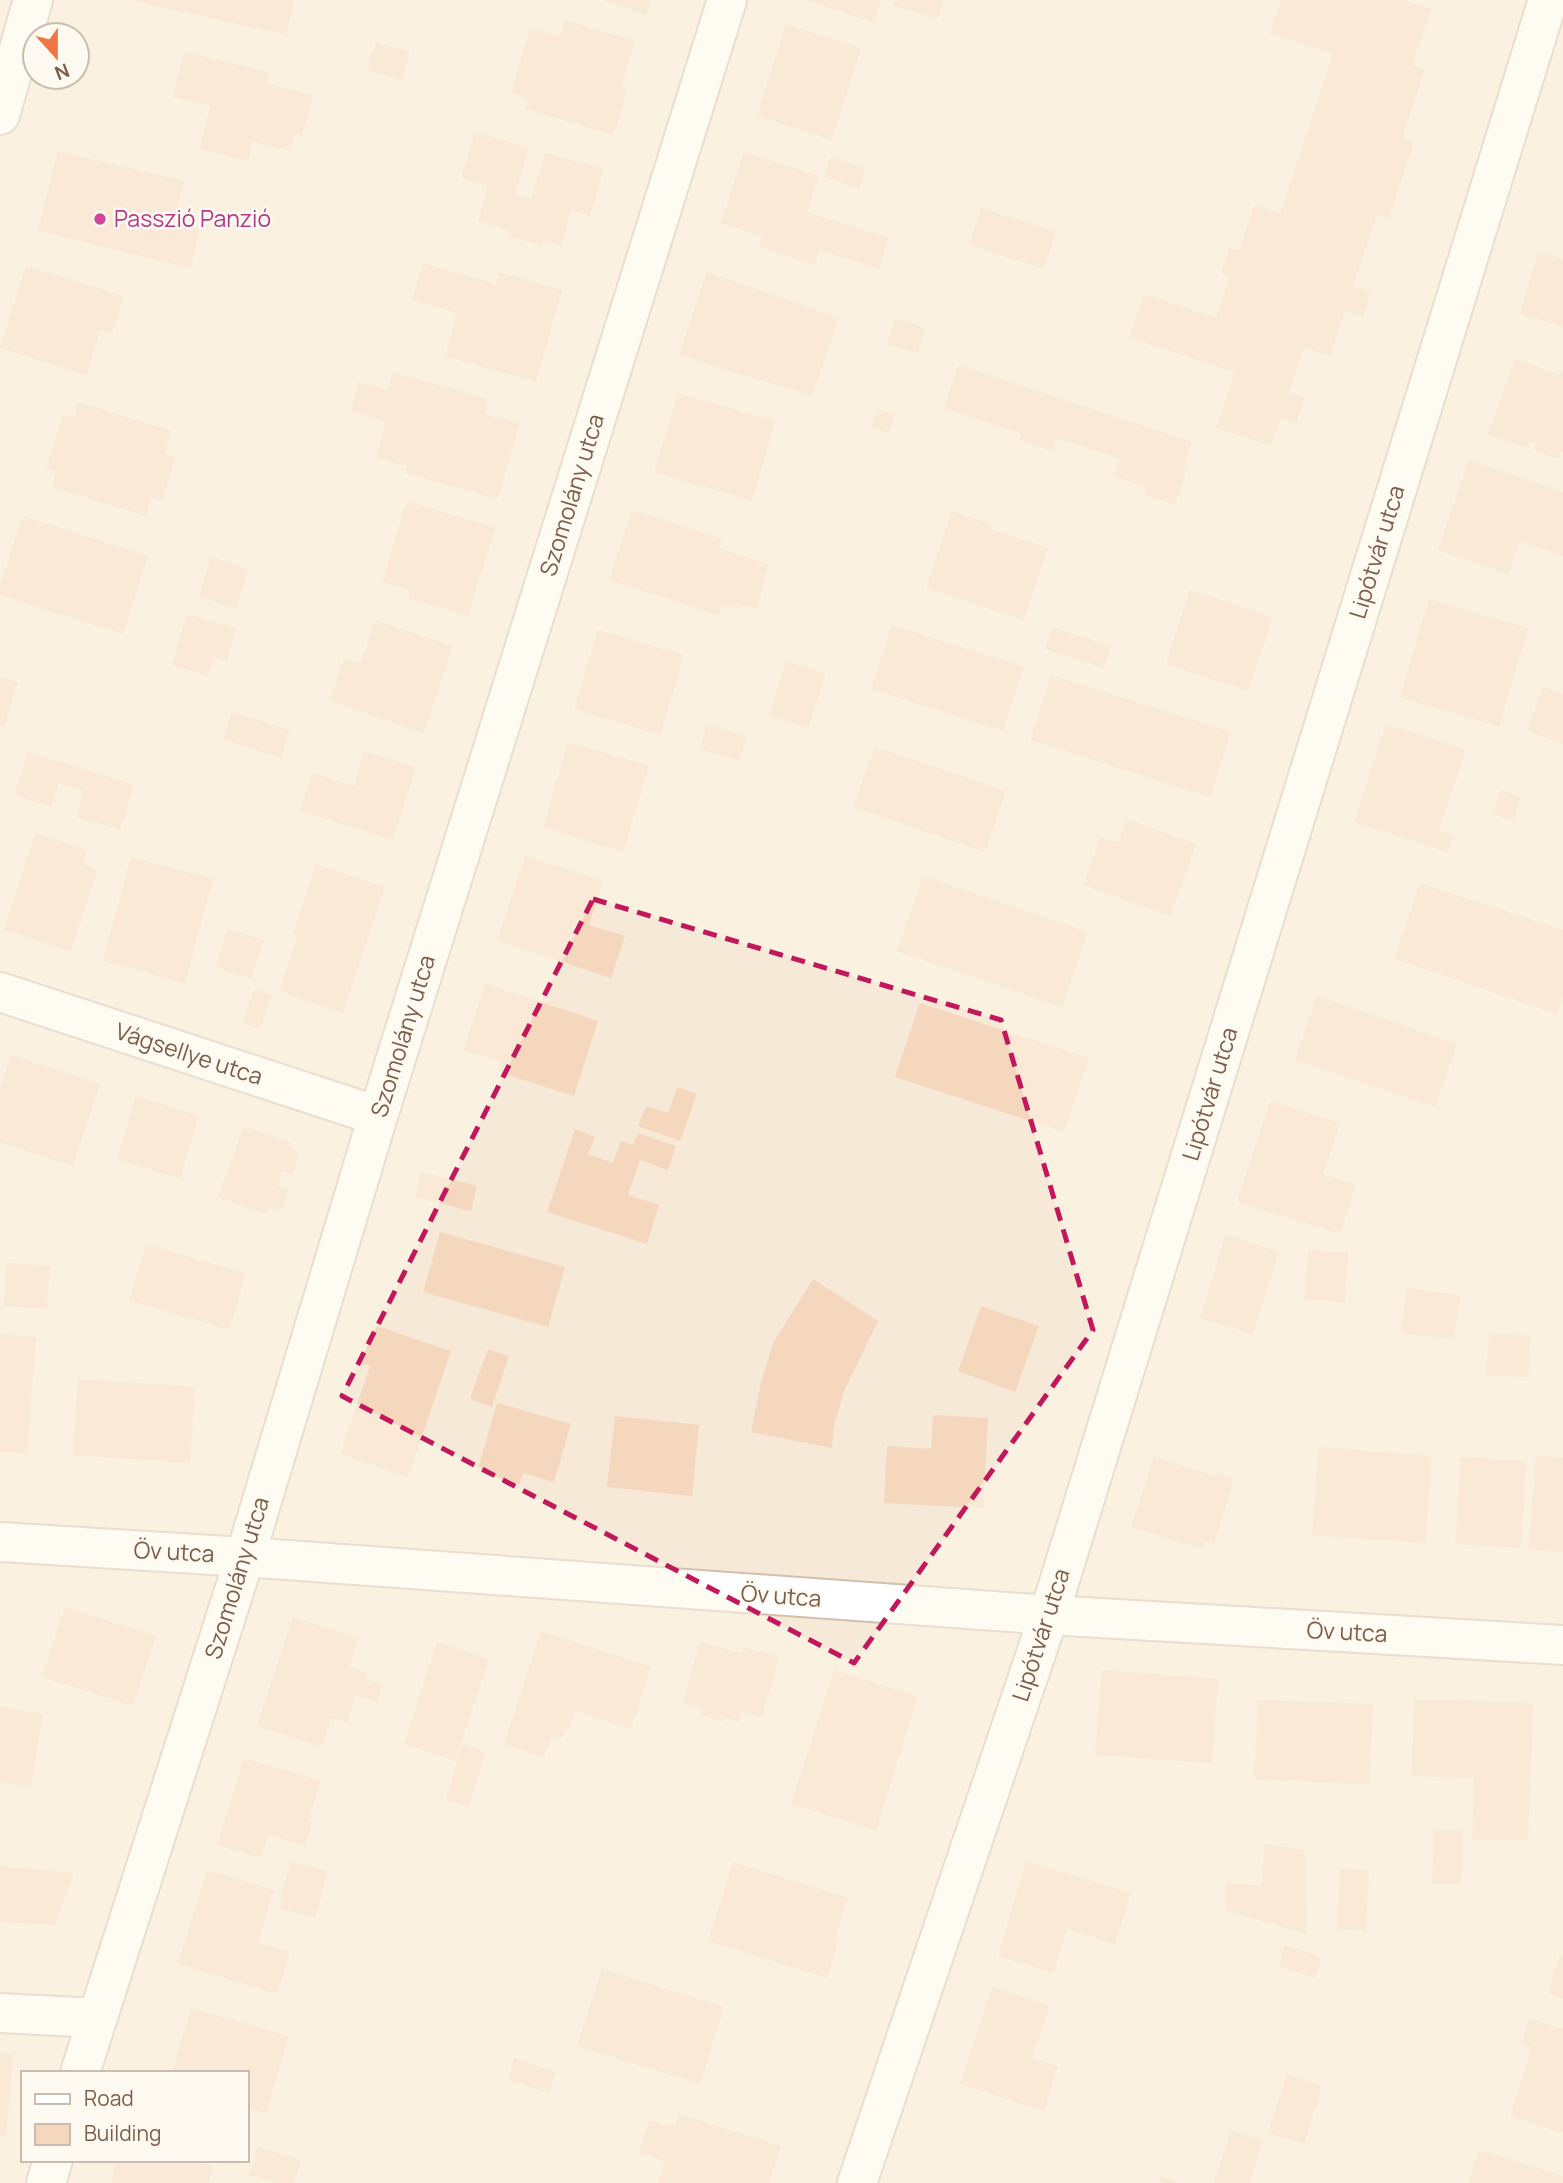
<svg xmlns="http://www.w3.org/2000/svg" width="1563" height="2183" font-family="Manrope,sans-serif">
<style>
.residential{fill:#f6e9d7;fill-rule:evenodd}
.building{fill:#f5d7be}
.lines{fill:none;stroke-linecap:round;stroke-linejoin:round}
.minor-casing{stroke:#d2bfad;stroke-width:42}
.minor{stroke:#fff;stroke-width:38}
.marked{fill:none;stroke:#c2185b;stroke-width:5;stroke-dasharray:14 9;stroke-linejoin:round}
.hotel-dot{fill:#d1479c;stroke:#fffaf1;stroke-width:2.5}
.labels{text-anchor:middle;stroke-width:5;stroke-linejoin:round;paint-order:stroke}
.hotel-label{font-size:23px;fill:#b23c85;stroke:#fffaf1;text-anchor:start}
.street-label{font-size:23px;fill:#7b5e4a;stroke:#fffaf1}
</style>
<rect width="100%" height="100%" fill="#fef7e9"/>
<path class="residential" d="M0 0H1563V2183H0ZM35 35H77V77H35ZM23 2073H247V2160H23Z"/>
<path class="building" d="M129 0H294L286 35Z
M603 0H651L647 15Z
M807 0H881L874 23Z
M895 0H944L938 19 893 5Z
M1281 0H1404L1431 9 1412 65 1425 70 1402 138 1414 142 1389 218 1377 215 1353 286 1371 292 1363 317 1345 311 1330 356 1304 347 1289 393 1305 398 1296 423 1281 418 1271 446 1216 428 1235 372 1129 338 1144 294 1216 318 1230 276 1221 274 1229 248 1239 251 1254 205 1280 214 1333 54 1270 33Z
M565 20 635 41 621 87 627 89 614 135 526 109 528 99 511 93 530 28 560 37Z
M786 24 861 48 832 140 757 116Z
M376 42 410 52 402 80 367 70Z
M184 52 268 72 266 83 313 95 302 135 295 134 290 151 252 141 248 161 200 149 210 106 173 97Z
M475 132 529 148 515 194 531 199 545 153 604 169 590 216 571 211 561 245 543 240 541 245 508 237 510 230 478 221 488 186 461 178Z
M58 151 184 181 174 223 200 229 191 268 38 231Z
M744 152 819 176 807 212 889 238 879 269 820 250 815 265 759 247 763 237 721 223Z
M830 157 865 168 859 189 824 177Z
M981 208 1056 232 1044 269 969 245Z
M1538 252 1563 259V327L1520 314Z
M423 263 496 284 499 272 562 290 536 382 445 356 457 313 412 300Z
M26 266 124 296 112 334 100 330 87 375 0 348Z
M707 272 839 318 812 396 679 355Z
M895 318 926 328 917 354 887 344Z
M1515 359 1560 375 1561 372 1563 373V453L1560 452 1558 459 1533 450 1536 443 1529 441 1527 448 1488 434Z
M958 365 1192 442 1183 468 1187 469 1175 505 1145 495 1147 488 1114 476 1120 459 1057 438 1052 451 1019 440 1021 434 944 408Z
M393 372 488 399 485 414 520 424 498 499 405 473 407 466 376 458 386 421 351 411 359 382 388 390Z
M678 393 775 421 752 501 654 472Z
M78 402 172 431 165 453 176 457 162 501 151 497 146 516 52 487 56 472 46 469 63 414 74 417Z
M878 409 895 414 889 433 872 427Z
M1469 460 1563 492V556L1520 541 1508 574 1438 550Z
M407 501 495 528 468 616 408 598 411 590 382 582Z
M632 510 722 539 719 548 768 564 762 585 764 586 757 608 739 605 738 609 723 604 719 615 609 580Z
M952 511 990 524 988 528 1048 548 1024 620 926 588Z
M23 516 148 556 123 634 0 595V586Z
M211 557 249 569 236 608 199 597Z
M1190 590 1273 617 1248 691 1166 664Z
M1429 599 1528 628 1499 727 1400 697Z
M187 614 236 628 227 661 214 657 208 676 172 665Z
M375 620 453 646 424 733 330 701 344 658 361 664Z
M892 625 1024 667 1003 731 871 689Z
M1052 627 1111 646 1104 668 1045 649Z
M598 630 684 655 660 735 574 709Z
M786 661 826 673 808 728 769 715Z
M1051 675 1231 732 1210 797 1030 740Z
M0 677 18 682 4 727 0 726Z
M1543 687 1563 694V744L1527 731Z
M232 712 290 730 281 758 223 739Z
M707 724 747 737 739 761 700 749Z
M1386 724 1466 750 1439 830 1454 835 1448 852 1354 822Z
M568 742 649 766 623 852 543 827Z
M875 747 1006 791 985 852 853 807Z
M28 752 134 785 120 830 76 817 84 791 59 783 51 807 14 795Z
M364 752 416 767 393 840 300 811 312 773 354 786Z
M1501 790 1521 798 1513 821 1492 813Z
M1127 819 1196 844 1170 916 1083 885 1101 837 1118 843Z
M35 833 87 850 82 864 98 869 71 951 4 930Z
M525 856 603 881 589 925 625 936 611 978 497 941Z
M131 857 213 879 185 983 103 961Z
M316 864 385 887 343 1013 279 991 298 934 293 933Z
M923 876 1088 932 1062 1007 897 951Z
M1420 883 1563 930V996L1557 1014 1394 959Z
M228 929 264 940 251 979 215 967Z
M486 984 598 1021 574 1096 499 1072 502 1062 463 1050Z
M254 989 272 995 260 1029 242 1023Z
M1317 996 1457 1044 1435 1107 1295 1060Z
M920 1003 1089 1058 1064 1132 895 1077Z
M11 1055 100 1084 73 1166 0 1142V1091Z
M677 1087 697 1094 680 1141 638 1126 646 1106 668 1113Z
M136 1096 199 1116 180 1179 117 1159Z
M1270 1101 1340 1123 1323 1174 1356 1185 1340 1234 1237 1202Z
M244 1126 293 1144 291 1149 300 1152 292 1174 283 1171 277 1185 289 1189 281 1211 269 1207 266 1214 218 1197Z
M575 1129 595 1137 588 1154 613 1163 621 1141 633 1145 638 1133 676 1146 668 1170 640 1160 628 1195 659 1205 647 1244 547 1212Z
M421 1172 477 1186 471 1211 415 1197Z
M440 1232 565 1267 548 1327 423 1292Z
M1226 1234 1279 1252 1253 1334 1200 1318Z
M146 1244 246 1274 229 1330 129 1300Z
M1308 1250 1348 1252 1345 1302 1305 1300Z
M7 1263 50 1266 47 1309 4 1306Z
M813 1279 878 1321 844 1391 834 1425 832 1448 751 1432 761 1383 773 1343Z
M1407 1288 1460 1295 1454 1339 1401 1333Z
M981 1306 1039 1326 1015 1392 958 1371Z
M374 1325 451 1351 408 1477 340 1454 370 1366 361 1363Z
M1489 1333 1531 1336 1528 1377 1486 1375Z
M0 1334 36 1337 27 1454 0 1452Z
M488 1349 509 1356 492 1407 470 1399Z
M78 1379 195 1387 190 1463 73 1455Z
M497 1403 571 1424 554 1482 523 1473 520 1484 477 1472Z
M933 1415 988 1418 983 1508 884 1503 887 1446 931 1449Z
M615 1416 699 1425 692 1496 607 1487Z
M1319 1447 1432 1456 1425 1543 1312 1535Z
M1536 1456 1563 1458V1552L1529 1549Z
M1154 1457 1215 1476 1216 1473 1234 1479 1214 1543 1204 1541 1202 1549 1131 1527Z
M1461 1457 1526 1461 1521 1548 1455 1544Z
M65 1607 156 1636 133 1706 42 1677Z
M293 1617 359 1638 349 1667 368 1673 366 1679 383 1685 377 1702 356 1695 347 1723 331 1718 321 1747 257 1726Z
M541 1631 651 1667 631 1729 575 1711 569 1730 565 1728 562 1739 551 1736 544 1758 504 1744Z
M437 1642 489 1659 455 1761 404 1744Z
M700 1642 741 1653 743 1647 779 1657 762 1717 742 1712 739 1722 723 1717 722 1722 701 1715 703 1708 683 1703Z
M834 1670 918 1696 876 1830 791 1804Z
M1102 1670 1218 1679 1212 1763 1095 1755Z
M1414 1699 1533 1703 1528 1840 1472 1839 1474 1778 1412 1776Z
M1258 1700 1373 1704 1369 1784 1254 1779Z
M0 1707 43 1714 31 1787 0 1782Z
M462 1744 486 1752 469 1807 446 1800Z
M244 1758 321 1781 308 1821 312 1822 305 1846 268 1835 261 1858 217 1845Z
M1434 1829 1463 1831 1461 1884H1432Z
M1265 1844 1305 1850 1306 1934 1226 1910V1882L1261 1886Z
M291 1861 328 1871 315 1918 278 1908Z
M1026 1861 1131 1893 1115 1944 1067 1929 1054 1973 998 1956Z
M733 1862 848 1898 835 1939 839 1940 827 1978 708 1941Z
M0 1866 74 1873 55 1925 0 1922Z
M1340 1869 1369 1870 1366 1930 1337 1929Z
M207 1870 274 1890 258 1943 290 1952 277 1994 178 1964Z
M1285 1945 1322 1957 1315 1978 1279 1967Z
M1560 1954 1563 1955V1998L1548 1993Z
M602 1969 724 2007 700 2084 577 2046Z
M992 1987 1050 2006 1032 2058 1058 2066 1044 2111 960 2084Z
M191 2008 289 2036 266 2113 247 2108V2073H172Z
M1529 2018 1563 2029V2133L1510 2116 1532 2047 1521 2044Z
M0 2053 13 2054 6 2137H0Z
M514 2058 556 2072 549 2093 508 2080Z
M1287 2074 1322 2086 1304 2144 1268 2133Z
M679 2114 781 2146 769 2183H658L665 2161 639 2153 649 2120 675 2127Z
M1231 2131 1263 2141 1250 2183H1214Z
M258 2147 301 2160 294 2183H276L249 2175Z
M1479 2150 1563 2176V2183H1468Z
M117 2160H193L213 2166 208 2183H111Z
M1160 2177 1177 2182V2183H1159Z"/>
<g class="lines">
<defs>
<path id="minor" d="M0 115 33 0
M0 992 378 1116
M0 1542 245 1557 1049 1615 1563 1645
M0 2013 97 2018
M80 2073 245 1557 378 1116 727 0
M46 2183 53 2160
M857 2183 1049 1615 1548 0"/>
</defs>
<use href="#minor" class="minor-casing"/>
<use href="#minor" class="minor"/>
</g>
<path d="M0 0H1563V2183H0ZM593 899 1001 1020 1093 1330 854 1663 342 1396Z" fill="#fef7e9" fill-opacity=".55" fill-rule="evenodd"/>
<path class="marked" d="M593 899 1001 1020 1093 1330 854 1663 342 1396Z"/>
<circle class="hotel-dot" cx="100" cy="219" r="7"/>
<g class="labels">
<g class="hotel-label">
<text x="114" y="227">Passzió Panzió</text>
</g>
<g class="street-label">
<text transform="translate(572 495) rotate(-73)" y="8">Szomolány utca</text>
<text transform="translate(1377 552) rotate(-73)" y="8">Lipótvár utca</text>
<text transform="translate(403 1036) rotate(-73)" y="8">Szomolány utca</text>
<text transform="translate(189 1054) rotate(18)" y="8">Vágsellye utca</text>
<text transform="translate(1210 1094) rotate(-73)" y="8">Lipótvár utca</text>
<text transform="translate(174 1552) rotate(3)" y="8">Öv utca</text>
<text transform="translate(237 1578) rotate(-73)" y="8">Szomolány utca</text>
<text transform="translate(781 1596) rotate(4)" y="8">Öv utca</text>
<text transform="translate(1347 1632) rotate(3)" y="8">Öv utca</text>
<text transform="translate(1041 1635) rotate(-72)" y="8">Lipótvár utca</text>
</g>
</g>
<rect x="21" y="2071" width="228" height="91" fill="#fffaf1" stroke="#cabcae" stroke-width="2"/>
<rect x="35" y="2094" width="35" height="10" fill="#ffffff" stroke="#cabcae" stroke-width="2"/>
<text x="84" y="2106" font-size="21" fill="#7b5e4a">Road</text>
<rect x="35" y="2124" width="35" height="21" fill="#f5d7be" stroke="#cabcae" stroke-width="2"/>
<text x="84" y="2141" font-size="21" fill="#7b5e4a">Building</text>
<g transform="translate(56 56) rotate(159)"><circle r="33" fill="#fffaf1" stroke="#cabcae" stroke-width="2"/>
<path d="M0-5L12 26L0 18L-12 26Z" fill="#ef7446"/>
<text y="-10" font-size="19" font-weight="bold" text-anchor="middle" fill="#7b5e4a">N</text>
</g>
</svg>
